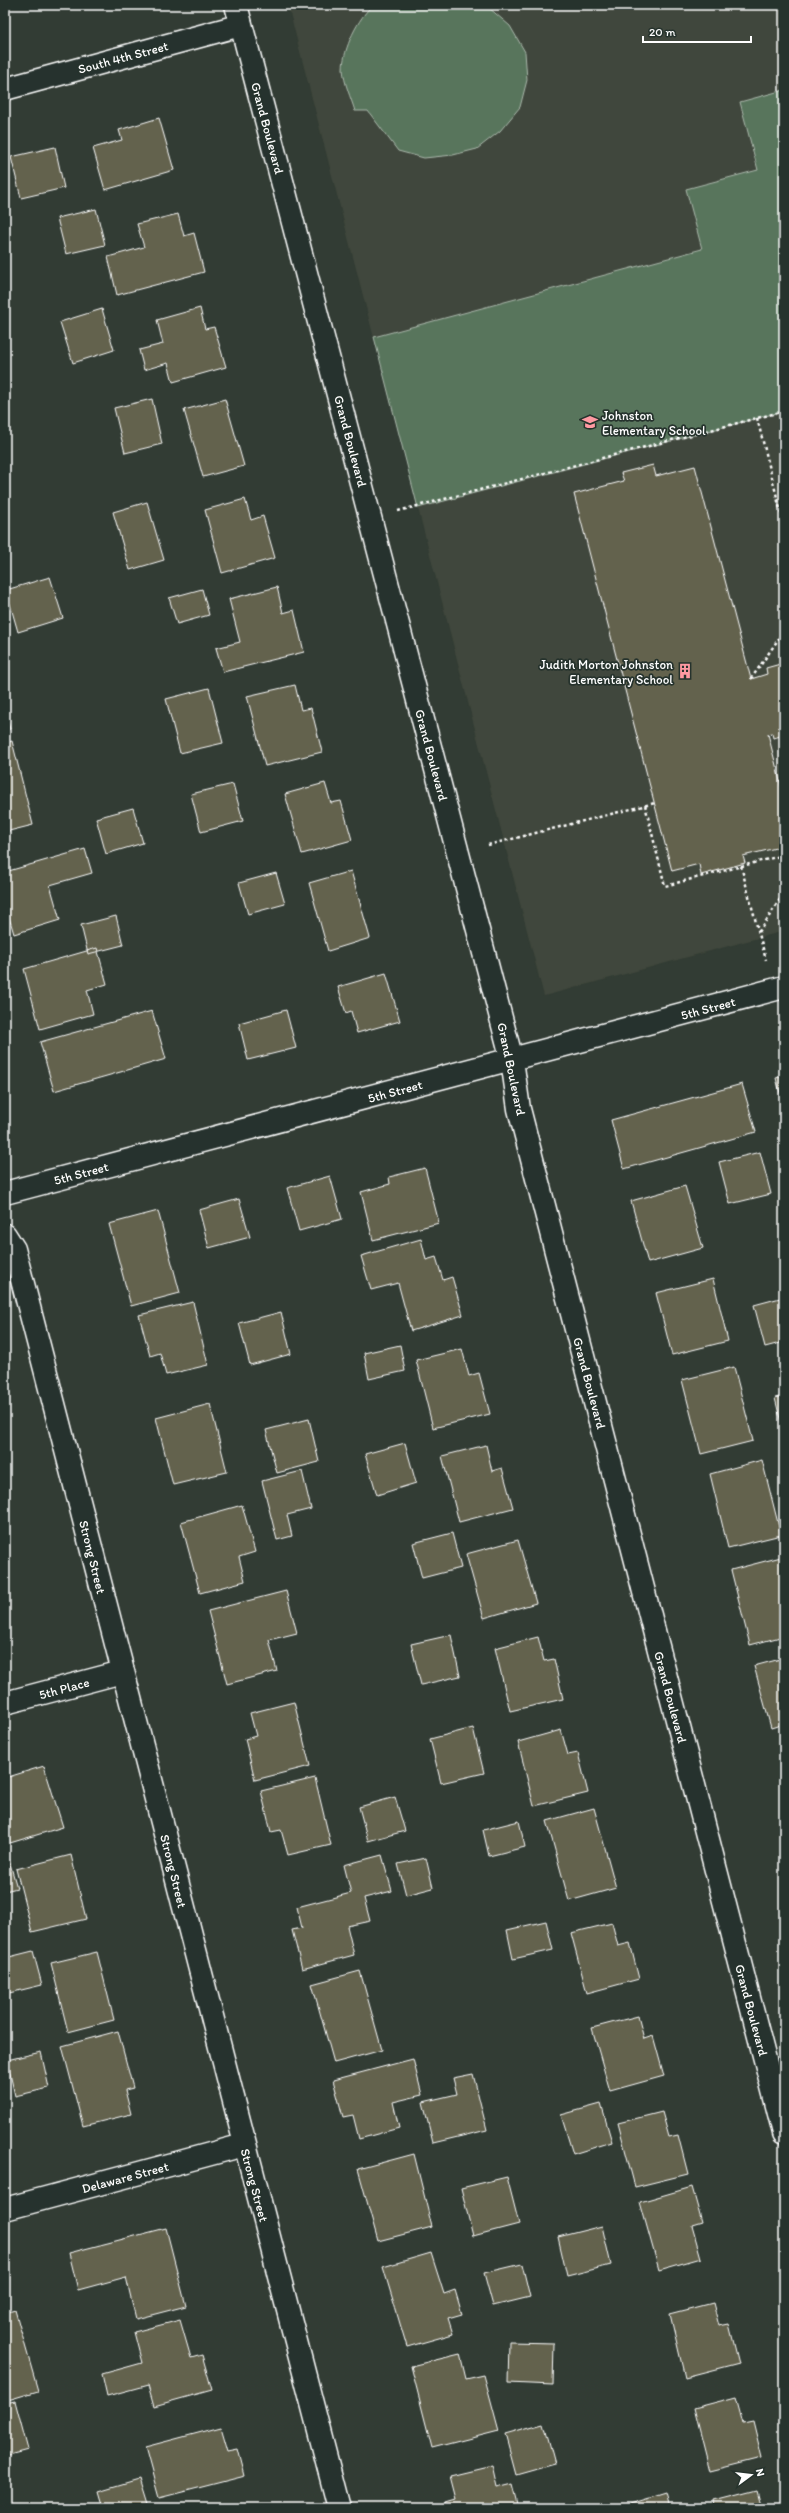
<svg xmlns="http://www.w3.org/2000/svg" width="789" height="2513" font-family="Itim,sans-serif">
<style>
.built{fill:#41473c}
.green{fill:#58745c;stroke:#acbaae}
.building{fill:#63624e;stroke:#fff}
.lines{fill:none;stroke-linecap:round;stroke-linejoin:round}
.minor-casing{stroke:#fff;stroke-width:25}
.path{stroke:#fff;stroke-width:2.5;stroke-dasharray:3 3;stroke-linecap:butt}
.minor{stroke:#26332d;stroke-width:22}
.labels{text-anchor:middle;stroke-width:3.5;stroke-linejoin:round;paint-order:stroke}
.street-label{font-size:13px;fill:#fff;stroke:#26332d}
.poi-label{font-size:13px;fill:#fff;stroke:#26332d;text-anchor:start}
</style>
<rect width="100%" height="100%" fill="#323c34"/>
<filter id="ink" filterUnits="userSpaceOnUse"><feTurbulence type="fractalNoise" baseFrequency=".025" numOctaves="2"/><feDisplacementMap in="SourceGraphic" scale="8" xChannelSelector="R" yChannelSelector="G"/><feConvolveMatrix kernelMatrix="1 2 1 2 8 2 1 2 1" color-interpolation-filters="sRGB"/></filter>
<g filter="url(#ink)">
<path class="built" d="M288 5H784V931L544 996Z"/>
<path class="green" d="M373 5H481L488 7 510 26 525 52 527 80 520 107 500 131 477 149 453 155 424 158 398 151 368 111H355C351 98 344 83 343 69 343 49 358 18 373 5Z
M784 90V411L418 508 374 337 702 249 686 189 758 170 740 102Z"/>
<path class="building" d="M159 118 174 170 105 190 93 148 122 140 119 130Z
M55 147 64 188 21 198 11 157Z
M96 209 105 245 66 254 57 218Z
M178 214 184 236 194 233 204 272 117 295 108 257 144 247 137 224Z
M200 308 205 329 214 327 226 367 173 382 168 363 144 370 139 350 163 344 157 320Z
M102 309 114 350 73 363 60 322Z
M152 399 162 444 125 453 114 408Z
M225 399 244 466 203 477 184 410Z
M653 465 656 476 695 466 751 679 767 674 766 668 784 663V748L781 736 773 738 772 733 768 734 784 797V846L743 856 745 863 701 875 699 864 672 871 574 494 624 481 621 473Z
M245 499 251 520 263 516 275 558 222 573 205 510Z
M147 502 164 560 130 570 113 512Z
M50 577 63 618 18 632 6 590Z
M277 587 283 613 294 610 304 652 223 672 216 648 240 642 229 599Z
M202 589 209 615 177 624 169 598Z
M295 685 301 710 311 708 322 752 265 766 247 696Z
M209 688 223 743 180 753 166 699Z
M5 712 10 729 5 731Z
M12 741 33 825 5 832V743Z
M325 783 331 803 341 801 352 840 302 854 285 794Z
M233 784 243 821 201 832 191 794Z
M133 808 143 843 106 854 96 818Z
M85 849 92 873 50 885 60 920 14 934 5 904V872Z
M351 871 370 938 328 951 309 883Z
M276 873 285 904 248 914 239 883Z
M116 916 123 945 88 954 81 925Z
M97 948 107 984 87 990 93 1014 40 1029 24 969Z
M386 973 400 1021 357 1033 351 1011 346 1013 338 987Z
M286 1010 296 1048 248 1060 239 1023Z
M152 1011 166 1059 54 1091 40 1042Z
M784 1076V1108L776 1078Z
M742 1084 756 1132 624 1169 611 1120Z
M760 1152 771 1194 730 1204 719 1162Z
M425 1168 439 1223 373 1240 361 1192 390 1184 389 1177Z
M330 1176 342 1219 299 1231 287 1188Z
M685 1186 703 1248 648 1263 631 1201Z
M239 1199 250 1237 209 1248 199 1210Z
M158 1211 180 1293 131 1306 109 1224Z
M421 1239 426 1260 436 1257 443 1280 452 1277 463 1315 411 1331 398 1283 371 1290 361 1256Z
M713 1279 728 1341 672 1355 656 1293Z
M784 1297V1342L765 1347 754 1305Z
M193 1302 208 1365 166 1375 160 1353 150 1356 139 1315Z
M281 1312 291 1354 250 1365 239 1323Z
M400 1345 405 1371 369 1379 364 1353Z
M462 1349 469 1376 479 1373 490 1414 433 1428 416 1360Z
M734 1367 753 1441 701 1454 682 1380Z
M784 1396V1435L775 1398Z
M210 1404 227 1472 173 1485 156 1418Z
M309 1419 319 1462 277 1473 266 1430Z
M405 1443 416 1483 377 1495 365 1454Z
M486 1445 492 1471 502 1468 513 1508 459 1522 442 1456Z
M762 1460 781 1535 728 1548 710 1474Z
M302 1471 311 1509 287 1515 292 1536 277 1540 262 1481Z
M242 1505 255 1552 239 1557 245 1581 200 1593 181 1522Z
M452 1533 461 1568 422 1578 413 1543Z
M518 1540 536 1603 484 1618 466 1554Z
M781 1557 784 1567V1636L750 1645 731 1570Z
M286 1591 297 1633 269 1640 277 1671 227 1684 208 1611Z
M451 1635 460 1676 421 1685 411 1644Z
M538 1637 544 1661 554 1659 563 1699 510 1711 495 1648Z
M784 1658V1724L771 1728 754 1666Z
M294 1702 310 1766 255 1780 245 1739 256 1736 250 1713Z
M473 1728 484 1773 441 1783 430 1739Z
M561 1730 568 1755 578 1753 588 1793 534 1806 518 1742Z
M44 1766 63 1827 10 1843 5 1826V1778Z
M315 1778 331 1845 288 1855 281 1830 271 1832 261 1791Z
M395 1797 405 1831 368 1841 359 1807Z
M594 1808 616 1888 569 1901 547 1821Z
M519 1821 525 1847 489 1856 483 1830Z
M7 1853 17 1888 5 1891V1854Z
M71 1855 86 1919 32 1932 16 1869Z
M382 1855 392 1891 364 1898 370 1921 347 1926 354 1955 302 1969 292 1930 302 1928 297 1907 351 1893 344 1865Z
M426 1858 433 1888 406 1895 398 1864Z
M546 1921 553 1950 513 1959 507 1930Z
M612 1923 618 1946 630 1943 639 1979 587 1993 571 1933Z
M33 1951 42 1985 5 1994V1958Z
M97 1952 114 2020 68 2032 51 1963Z
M360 1971 382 2050 334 2063 312 1984Z
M638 2016 644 2039 653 2036 664 2076 610 2091 592 2028Z
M118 2031 133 2088 125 2090 131 2114 83 2126 62 2046Z
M41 2052 49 2088 15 2096 7 2060Z
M413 2059 422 2095 393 2102 399 2128 359 2139 353 2115 343 2117 333 2080Z
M473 2074 487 2130 433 2143 423 2102 457 2094 453 2078Z
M601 2104 612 2142 573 2154 561 2115Z
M662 2112 669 2137 678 2135 688 2174 635 2187 618 2123Z
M414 2154 432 2227 378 2241 358 2169Z
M507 2177 519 2224 473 2236 461 2188Z
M692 2187 702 2223 692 2226 701 2258 659 2270 640 2202Z
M602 2226 611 2265 567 2276 558 2237Z
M166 2228 186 2306 136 2319 126 2277 78 2290 69 2253Z
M431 2253 444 2294 455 2290 462 2314 448 2318 453 2334 407 2347 383 2267Z
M522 2264 530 2297 493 2306 484 2273Z
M713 2303 719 2326 729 2324 739 2364 685 2378 670 2314Z
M15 2310 38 2391 8 2400 5 2389V2313Z
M180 2320 191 2358 202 2355 212 2390 154 2406 148 2385 107 2396 102 2374 142 2363 134 2332Z
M509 2342 554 2343 553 2385 508 2383Z
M460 2354 466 2379 484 2375 499 2431 432 2448 411 2366Z
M736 2397 743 2423 753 2421 762 2458 710 2471 694 2408Z
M15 2401 28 2450 5 2456V2403Z
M544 2423 555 2464 516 2475 505 2434Z
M221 2427 228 2451 238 2449 245 2476 159 2498 145 2447Z
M492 2466 497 2488 513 2484 519 2508H447L446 2502 456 2499 450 2476Z
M139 2479 148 2508H103L98 2491Z
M757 2490 762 2508H715L714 2501Z
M666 2493 670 2508H632L630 2504Z
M69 2503 71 2508H48Z"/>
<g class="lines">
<defs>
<path id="minor" d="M236 5 512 1060 519 1109 784 2133
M5 89 241 25
M5 1193 784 987
M5 1235 14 1249 339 2508
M5 1703 122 1672
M5 2209 244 2145"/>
</defs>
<use href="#minor" class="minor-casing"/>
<path class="path" d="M757 418 784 525
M398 511 784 411
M751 679 784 631
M645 805 665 886 784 855
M488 845 655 803
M741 866 766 960
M759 932 784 893"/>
<use href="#minor" class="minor"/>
</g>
</g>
<defs>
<symbol id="school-bare" viewBox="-9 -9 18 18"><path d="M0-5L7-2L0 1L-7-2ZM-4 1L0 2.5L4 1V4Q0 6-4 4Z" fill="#ff9aa2" stroke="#26332d" stroke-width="2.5" paint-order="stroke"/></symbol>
<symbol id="building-bare" viewBox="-9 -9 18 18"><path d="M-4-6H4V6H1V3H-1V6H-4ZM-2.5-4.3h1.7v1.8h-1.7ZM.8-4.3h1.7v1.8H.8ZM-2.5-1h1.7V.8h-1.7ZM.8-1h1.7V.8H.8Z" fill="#ff9aa2" stroke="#26332d" stroke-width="2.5" paint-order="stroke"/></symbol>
</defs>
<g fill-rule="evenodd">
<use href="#school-bare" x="579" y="411" width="22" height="22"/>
<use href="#building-bare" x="674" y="660" width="22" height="22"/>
</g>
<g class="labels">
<g class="street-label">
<text transform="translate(123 57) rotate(-15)" y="5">South 4th Street</text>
<text transform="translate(268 128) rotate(75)" y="5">Grand Boulevard</text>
<text transform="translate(351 441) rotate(75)" y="5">Grand Boulevard</text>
<text transform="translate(432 755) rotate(75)" y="5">Grand Boulevard</text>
<text transform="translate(708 1008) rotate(-15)" y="5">5th Street</text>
<text transform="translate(512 1069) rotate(78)" y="5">Grand Boulevard</text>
<text transform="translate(395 1091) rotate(-15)" y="5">5th Street</text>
<text transform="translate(81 1173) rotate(-15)" y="5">5th Street</text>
<text transform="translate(590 1383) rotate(75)" y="5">Grand Boulevard</text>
<text transform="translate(93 1557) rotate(76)" y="5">Strong Street</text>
<text transform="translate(64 1688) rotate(-15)" y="5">5th Place</text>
<text transform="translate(671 1697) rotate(75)" y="5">Grand Boulevard</text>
<text transform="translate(174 1871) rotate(76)" y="5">Strong Street</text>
<text transform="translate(752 2010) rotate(75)" y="5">Grand Boulevard</text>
<text transform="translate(125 2177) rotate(-15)" y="5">Delaware Street</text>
<text transform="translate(255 2185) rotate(75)" y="5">Strong Street</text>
</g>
<g class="poi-label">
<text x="602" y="420">Johnston<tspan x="602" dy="15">Elementary School</tspan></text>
<text x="673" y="669" text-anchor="end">Judith Morton Johnston<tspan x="673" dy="15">Elementary School</tspan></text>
</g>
</g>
<rect width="789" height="2513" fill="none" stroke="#26332d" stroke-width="20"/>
<rect x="10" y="10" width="769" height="2493" fill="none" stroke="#fff" stroke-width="1.5" filter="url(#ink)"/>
<g transform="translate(751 2475) rotate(75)" stroke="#26332d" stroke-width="3" paint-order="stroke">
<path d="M0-3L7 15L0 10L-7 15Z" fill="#ffffff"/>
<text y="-6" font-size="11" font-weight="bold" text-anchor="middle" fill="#ffffff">N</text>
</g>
<path d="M643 36v6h108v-6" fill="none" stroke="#ffffff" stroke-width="2"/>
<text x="649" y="36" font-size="12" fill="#ffffff" stroke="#26332d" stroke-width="3" paint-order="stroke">20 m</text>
</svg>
